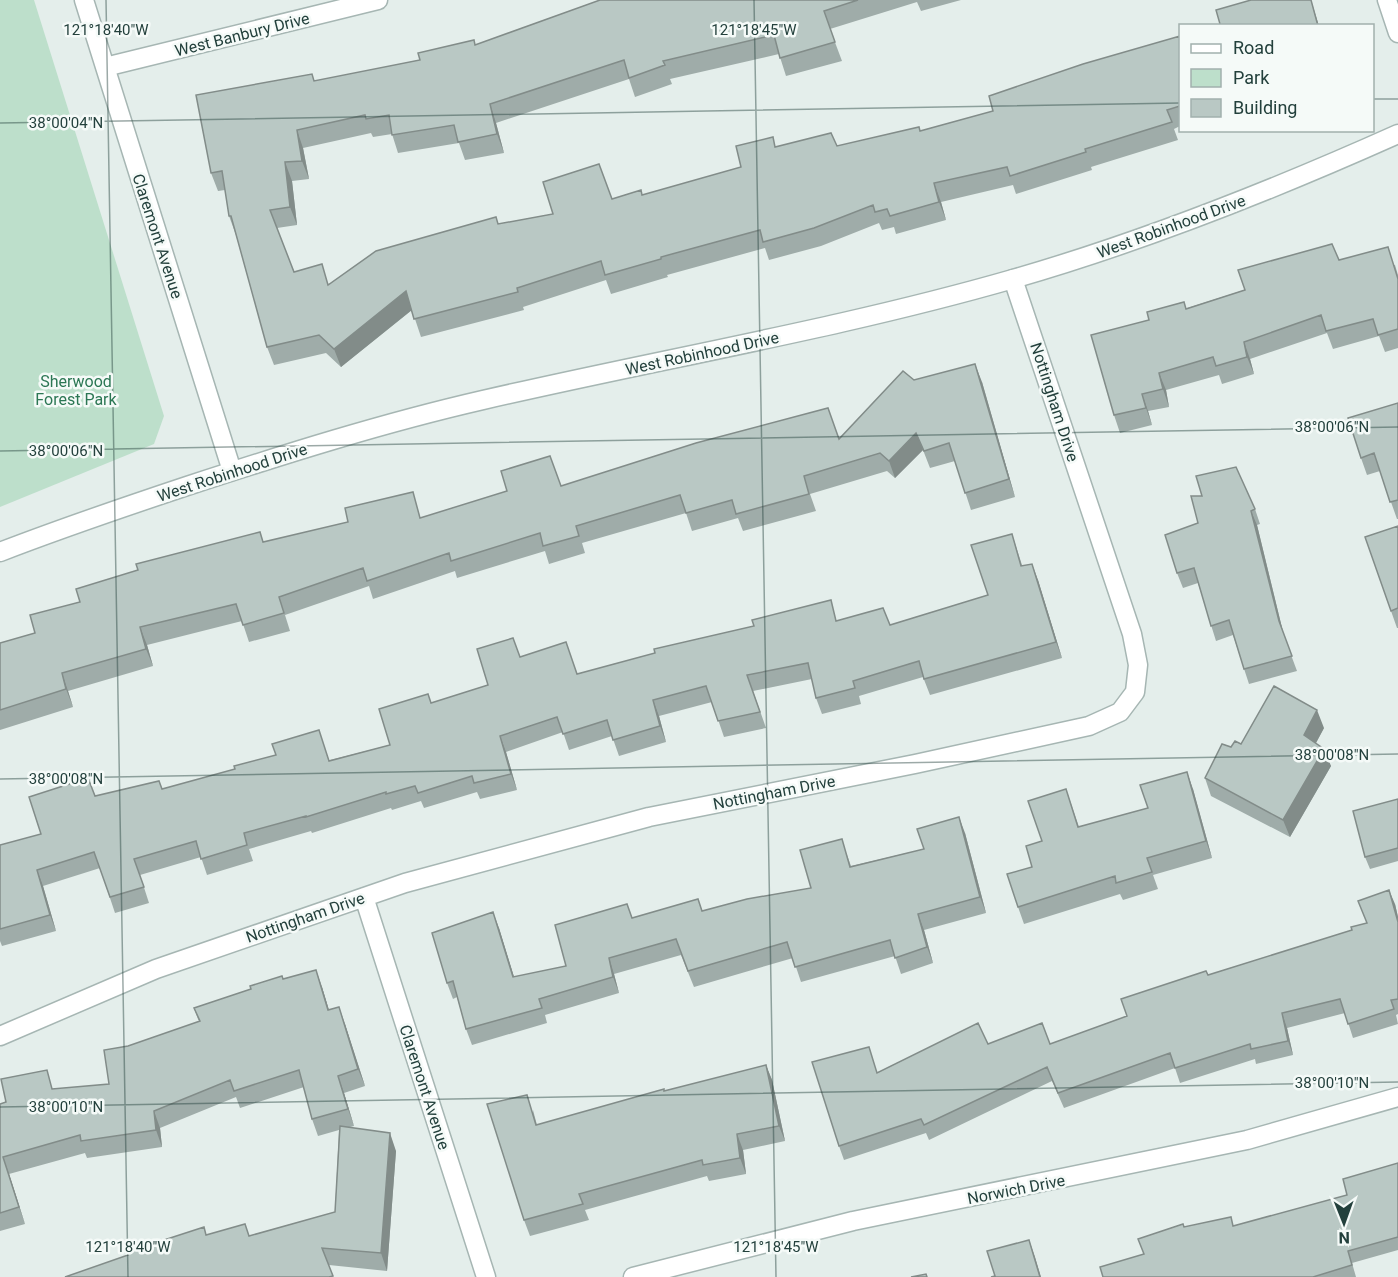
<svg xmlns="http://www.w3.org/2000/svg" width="1398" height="1277" font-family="Roboto,sans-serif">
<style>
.green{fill:#bddfcb}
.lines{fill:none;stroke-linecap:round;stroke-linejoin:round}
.minor-casing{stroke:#a6b6b3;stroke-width:21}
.tertiary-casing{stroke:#a6b6b3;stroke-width:21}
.minor{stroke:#fff;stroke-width:18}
.tertiary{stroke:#fff;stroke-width:18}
.wall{fill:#9faca9}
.shaded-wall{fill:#828c89}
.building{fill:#b9c8c4;stroke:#828c89;stroke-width:1.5}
.ticks{fill:none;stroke:#23403c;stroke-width:1.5;stroke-opacity:0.45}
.labels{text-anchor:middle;stroke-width:5;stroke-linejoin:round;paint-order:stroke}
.street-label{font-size:16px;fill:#23403c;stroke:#f5faf8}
.park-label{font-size:16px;fill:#2c7754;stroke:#f5faf8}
.ticks-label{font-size:15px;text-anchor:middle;fill:#23403c;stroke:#f5faf8;stroke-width:5;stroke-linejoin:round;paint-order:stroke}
</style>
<rect width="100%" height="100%" fill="#e4eeeb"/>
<path class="green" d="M0 0H34L164 416 154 444 0 507Z"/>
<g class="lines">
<defs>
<path id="minor" d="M84 0 232 471
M1387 0 1398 33
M105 67 378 0
M364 897 486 1277
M0 1036 156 969 405 883 649 817 915 764 1089 726 1120 712 1135 692 1138 665 1132 634 1013 279
M633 1277 853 1221 1247 1140 1398 1097"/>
<path id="tertiary" d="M0 552C62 528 124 507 187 486 285 454 383 423 483 400 660 359 839 329 1013 279 1145 241 1273 190 1398 134"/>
</defs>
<use href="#minor" class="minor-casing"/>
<use href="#tertiary" class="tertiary-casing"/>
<use href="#minor" class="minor"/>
<use href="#tertiary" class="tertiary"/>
</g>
<path class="wall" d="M600 0H961L921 11 917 2 830 29 842 61 786 76 779 54 670 79 672 84 635 97 629 79 496 123 504 153 465 160 459 143 398 153 392 134 373 137 371 133 303 148 309 179 292 181 297 225 277 228 294 272 329 284 499 224 553 214 612 199 643 195 741 167 776 147 837 146 920 131 993 111 1180 36V126L1174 129 1178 140 1091 167 1092 170 1016 194 1013 185 941 202 946 220 896 234 894 227 882 230 879 223 821 246 769 260 765 248 667 275 668 277 611 294 606 280 523 307 524 310 421 337 412 310 341 367 326 353 274 365 267 347 236 235 229 216 225 190 218 191 211 173 315 81 420 60 475 45Z
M1339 260 1395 265 1398 275V348L1385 352 1379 336 1333 349 1327 333 1250 359 1254 374 1222 384 1219 375 1166 390 1169 407 1148 411 1152 425 1120 433 1114 415 1149 320Z
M914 380 982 382 1015 497 971 510 955 461 930 468 923 450 895 478 887 471 810 494 816 511 743 531 738 518 692 531 686 513 582 543 585 553 549 564 545 551 457 578 455 571 373 599 369 586 285 615 290 631 249 642 242 621 147 645 153 666 68 691 73 707 0 730V643L35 633 80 602 263 542 421 518 561 486 839 439Z
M1398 403V519H1397L1380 471 1367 475 1361 458Z
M1255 509 1260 524 1257 525 1284 636 1297 671 1249 684 1233 635 1216 641 1198 583 1183 588 1177 573 1198 523Z
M1398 526V628H1397L1365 537Z
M1012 534 1022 565 1038 580 1062 658 930 695 923 677 859 696 861 704 822 714 816 698 812 679 753 691 766 728 724 737 712 702 659 716 666 742 619 756 612 736 569 750 563 732 506 752 517 790 480 799 477 792 424 808 421 801 392 810 391 808 312 833 311 831 249 849 253 861 207 875 201 857 140 875 149 903 115 913 100 868 43 886 56 931 2 946 0 941V845L41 834 95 796 162 789 330 760 390 745 432 703 488 685 520 657 577 674 838 620 890 625 988 595Z
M1324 728 1316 743 1331 766 1290 837 1211 796 1205 778 1231 747Z
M1066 789 1079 827 1148 808 1193 789 1212 858 1153 875 1158 889 1123 900 1120 894 1024 924 1018 907 1032 867Z
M1398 799V861L1370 869 1365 857Z
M965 833 986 913 924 930 933 963 901 974 895 956 801 982 793 958 694 987 681 955 614 974 619 993 545 1015 547 1023 472 1045 466 1029 457 997 453 999 447 983 499 928 514 977 566 966 632 918 702 911 811 888 847 855 851 866 924 849Z
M1395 904 1398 917V1014L1396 1015 1398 1024 1353 1038 1345 1013 1287 1028 1293 1055 1256 1064 1255 1059 1180 1083 1175 1068 1064 1108 1052 1081 929 1140 926 1133 844 1160 839 1146 878 1072 988 1044H1050L1127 1016 1208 975 1352 930 1366 923Z
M283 979 322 987 329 1010 345 1024 365 1086 344 1093 354 1126 350 1127 396 1151 387 1271 329 1265 333 1277H65L207 1235 249 1236 335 1212 339 1130 318 1136 312 1119 304 1087 240 1108 236 1097 160 1128 162 1147 87 1158 85 1153 9 1174 25 1224 0 1231V1104L109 1084 128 1046 199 1022 194 1008Z
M766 1065 772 1080 785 1141 743 1150 746 1174 709 1181 707 1176 585 1210 589 1220 530 1236 524 1220 533 1110 537 1125Z
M1398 1163V1250L1352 1263 1356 1277H1103L1143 1254 1184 1227 1234 1226 1347 1195Z"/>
<path class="shaded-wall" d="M1311 0 1319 26H1318Z
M490 104 496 123 504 153 497 134Z
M297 130 303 148 309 179 302 161Z
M285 162 292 181 297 225 290 207Z
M934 183 941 202 946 220 939 202Z
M406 291 413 309 341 367 334 349Z
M1244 342 1250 359 1254 374 1247 357Z
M975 364 982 382 1015 497 1009 479Z
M1159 373 1166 390 1169 407 1163 389Z
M1142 394 1148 411 1152 425 1146 408Z
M916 433 923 450 895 478 889 461Z
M1251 511 1257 525 1284 636 1279 621Z
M1032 564 1038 580 1062 658 1056 642Z
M140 627 147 645 153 666 146 649Z
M62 673 68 691 73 707 66 689Z
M653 700 659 716 666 742 660 726Z
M1317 710 1324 728 1311 752 1304 735Z
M500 736 506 752 517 790 511 774Z
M1324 749 1331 766 1290 837 1283 820Z
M1187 772 1193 789 1212 858 1206 841Z
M959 817 965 833 986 913 980 897Z
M37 870 43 886 56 931 50 915Z
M1389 890 1395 904 1398 917V922Z
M493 912 499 928 519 993 513 977Z
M918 914 924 930 933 963 927 947Z
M609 958 614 974 619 993 613 977Z
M316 970 322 987 334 1027 328 1010Z
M339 1007 345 1024 365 1086 358 1069Z
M1282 1013 1287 1028 1293 1055 1288 1041Z
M766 1065 772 1080 785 1141 779 1126Z
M338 1076 344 1093 354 1126 348 1109Z
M154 1111 160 1128 162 1147 156 1130Z
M390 1133 396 1151 387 1271 381 1253Z
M737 1134 743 1150 746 1174 740 1158Z
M3 1157 9 1174 25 1224 19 1207Z
M1029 1240 1035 1257 1041 1277H1040Z"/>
<path class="building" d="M600 0H858L824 11 835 42 780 58 774 35 663 61 665 65 629 78 624 60 490 104 497 134 458 142 454 125 392 135 389 115 366 119 365 115 297 130 302 161 285 162 290 207 270 210 294 272 322 264 328 285 376 251 496 217 498 224 553 214 543 182 599 164 612 199 641 190 642 195 741 167 736 146 773 137 775 147 831 133 837 146 919 127 920 131 993 111 989 96 1083 64 1180 36V106L1167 110 1172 122 1085 149 1086 152 1010 176 1007 167 934 183 939 202 890 216 887 209 875 212 873 205 814 228 763 242 760 230 661 257V259L605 275 601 261 517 288 518 292 414 319 406 291 334 349 319 335 267 347 231 216H229L222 171 211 173 196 95 312 74 314 81 420 60 418 53 474 40 475 45Z
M1251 0H1311L1318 26H1216L1220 24 1216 10Z
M1332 244 1339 260 1388 247 1398 279V329L1378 335 1373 319 1326 331 1321 315 1244 342 1247 357 1216 366 1213 357 1159 373 1163 389 1142 394 1146 408 1114 415 1091 335 1149 320 1147 312 1184 302 1186 309 1245 290 1238 270Z
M975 364 1009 479 965 493 949 443 924 451 916 433 889 461 880 453 804 476 809 494 736 514 732 500 686 513 680 495 576 526 579 536 543 546 540 533 451 561 449 553 367 581 363 568 279 597 284 613 243 625 236 604 140 627 146 649 62 673 66 689 0 710V643L35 633 30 615 80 602 76 589 138 570 136 564 260 532 263 542 348 522 345 508 413 492 420 518 507 491 501 471 550 456 561 486 696 443 828 408 839 439 903 371 914 380Z
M1398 403V500L1390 502 1374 453 1361 458 1348 418Z
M1236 467 1255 509 1251 511 1279 621 1292 656 1244 669 1229 620 1211 626 1194 568 1177 573 1165 535 1198 523 1191 496H1202L1196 476Z
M1398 526V608L1391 611 1365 537Z
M1012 534 1021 566 1032 564 1056 642 924 679 919 661 853 681 855 688 816 698 808 663 747 675 760 712 718 721 706 686 653 700 660 726 613 740 607 720 563 734 557 717 500 736 511 774 474 783 472 776 418 793 415 786 386 794V792L306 817V816L244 833 247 845 201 859 196 841 134 859 144 887 110 897 94 852 37 870 50 915 0 929V845L41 834 29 797 88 778 95 796 159 781 162 789 235 769 234 766 276 755 272 744 319 730 329 761 390 745 379 709 428 694 431 703 488 685 477 649 513 638 520 657 566 642 577 674 655 653 654 649 754 626 752 620 831 600 836 621 883 608 890 625 988 595 971 545Z
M1274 686 1317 710 1304 735 1324 749 1283 820 1205 778 1222 744 1231 747 1235 741 1241 744Z
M1187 772 1206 841 1147 858 1152 872 1116 883 1115 876 1018 907 1007 874 1032 867 1026 846 1042 841 1028 801 1066 789 1078 827 1148 808 1140 785Z
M1398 799V848L1365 857 1353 811Z
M959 817 980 897 918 914 927 947 895 958 890 940 795 967 787 942 688 971 676 939 609 958 613 977 539 999 542 1008 466 1029 453 981 447 983 432 933 493 912 513 977 566 966 555 925 627 904 632 918 698 899 702 911 747 899 811 888 800 850 842 839 850 867 924 849 917 829Z
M1389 890 1398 922V999L1391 1000 1394 1009 1348 1024 1340 999 1282 1013 1288 1041 1251 1049 1250 1044 1175 1068 1170 1053 1058 1093 1047 1067 924 1125 921 1119 839 1146 812 1062 869 1047 877 1073 978 1023 988 1044 1042 1023 1050 1044 1127 1016 1121 999 1206 971 1208 975 1352 930 1351 927 1367 923 1358 901Z
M316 970 328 1010 339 1007 358 1069 338 1076 348 1109 312 1119 299 1070 234 1091 230 1080 154 1111 156 1130 81 1141 80 1135 3 1157 19 1207 0 1213V1104L6 1102 1 1079 47 1070 52 1089 109 1084 104 1050 128 1046 200 1021 194 1008 251 989 250 986 282 976 283 979Z
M766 1065 779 1126 737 1134 740 1158 703 1165 702 1160 579 1194 583 1204 524 1220 487 1104 527 1095 536 1125 664 1089V1091Z
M340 1126 390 1133 381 1253 322 1248 333 1276 329 1277H65L128 1255 127 1252 204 1227 206 1235 245 1224 249 1236 335 1212Z
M1398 1163V1237L1348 1251 1352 1265 1313 1277H1103L1100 1267 1144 1254 1138 1239 1183 1224 1184 1227 1231 1217 1233 1226 1347 1195 1343 1179Z
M1029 1240 1040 1277H991L995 1276 987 1251Z
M926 1274 927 1277H911Z"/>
<path class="ticks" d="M106 0 128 1277M754 0 776 1277M1372 99H1398M0 123 1180 103M0 451 1398 427M0 779 1398 754M0 1107 1398 1082"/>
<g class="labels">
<g class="street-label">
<text transform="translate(242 34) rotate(-14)" y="6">West Banbury Drive</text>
<text transform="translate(1171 226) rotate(-20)" y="6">West Robinhood Drive</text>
<text transform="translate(158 236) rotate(72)" y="6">Claremont Avenue</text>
<text transform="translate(702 353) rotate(-12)" y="6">West Robinhood Drive</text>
<text transform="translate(1055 402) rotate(72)" y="6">Nottingham Drive</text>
<text transform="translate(232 472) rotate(-18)" y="6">West Robinhood Drive</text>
<text transform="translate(774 792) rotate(-11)" y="6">Nottingham Drive</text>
<text transform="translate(305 917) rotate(-19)" y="6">Nottingham Drive</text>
<text transform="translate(425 1087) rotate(72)" y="6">Claremont Avenue</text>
<text transform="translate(1016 1189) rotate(-11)" y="6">Norwich Drive</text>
</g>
<g class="park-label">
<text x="76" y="387">Sherwood<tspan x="76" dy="18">Forest Park</tspan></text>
</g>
</g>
<g class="ticks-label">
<text x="106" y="35">121°18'40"W</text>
<text x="754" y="35">121°18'45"W</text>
<text x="66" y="128">38°00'04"N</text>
<text x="1332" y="432">38°00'06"N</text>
<text x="66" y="456">38°00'06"N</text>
<text x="1332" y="760">38°00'08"N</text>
<text x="66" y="784">38°00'08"N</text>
<text x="1332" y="1088">38°00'10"N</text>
<text x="66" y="1112">38°00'10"N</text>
<text x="128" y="1252">121°18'40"W</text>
<text x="776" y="1252">121°18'45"W</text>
</g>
<rect x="1179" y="24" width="195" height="108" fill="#f5faf8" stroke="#a1b0ad" stroke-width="1.5"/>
<rect x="1191" y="44" width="30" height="9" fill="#ffffff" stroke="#a1b0ad" stroke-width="1.5"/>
<text x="1233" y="54" font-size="18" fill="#23403c">Road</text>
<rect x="1191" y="69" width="30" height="18" fill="#bddfcb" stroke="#a1b0ad" stroke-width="1.5"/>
<text x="1233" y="84" font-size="18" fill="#23403c">Park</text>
<rect x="1191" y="99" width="30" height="18" fill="#b9c8c4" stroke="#a1b0ad" stroke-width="1.5"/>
<text x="1233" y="114" font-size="18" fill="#23403c">Building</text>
<g transform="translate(1344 1223) rotate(179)" stroke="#f5faf8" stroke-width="4.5" paint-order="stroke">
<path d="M0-4.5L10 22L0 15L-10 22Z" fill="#23403c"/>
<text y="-9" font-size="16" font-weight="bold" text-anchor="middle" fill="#23403c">N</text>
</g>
</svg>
